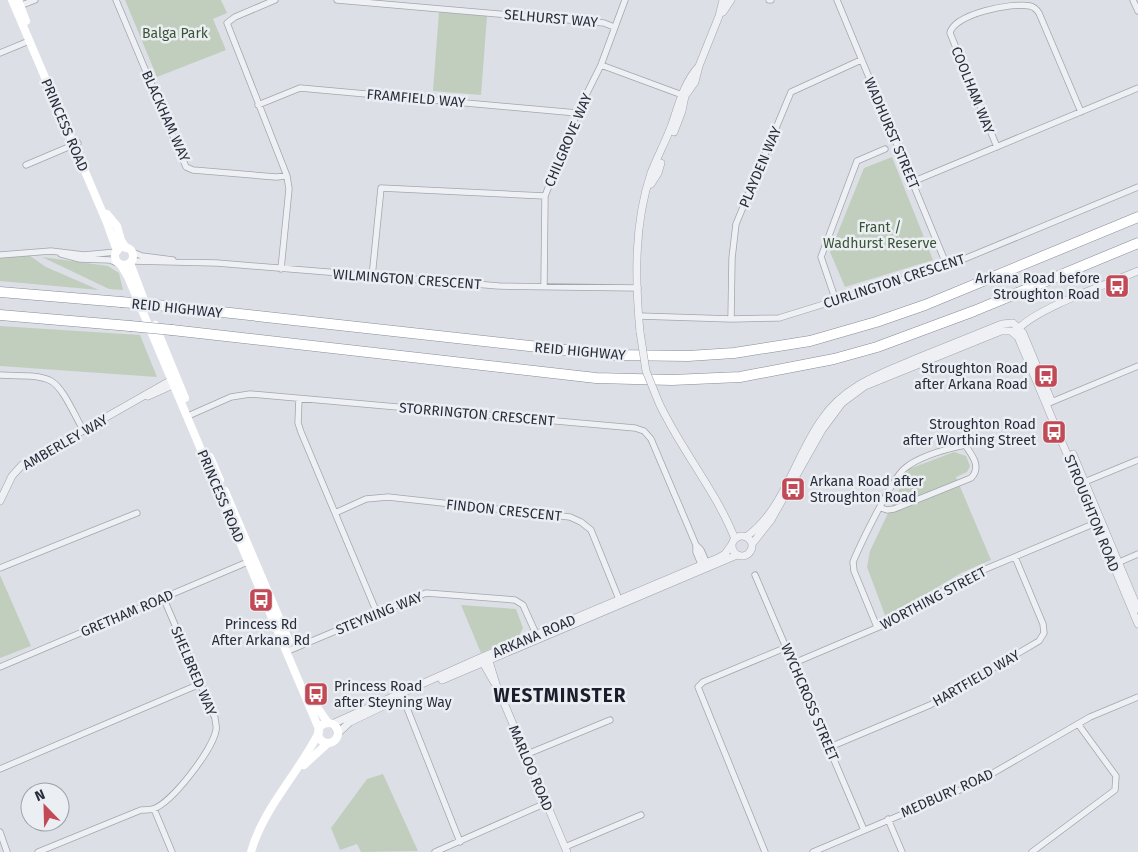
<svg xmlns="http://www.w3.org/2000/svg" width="1138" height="852" font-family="'Fira Sans',sans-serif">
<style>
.green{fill:#c1cebe}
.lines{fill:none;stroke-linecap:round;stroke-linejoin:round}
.minor-casing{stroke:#a2a6ae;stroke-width:7}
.tertiary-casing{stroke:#a2a6ae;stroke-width:8}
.motorway-casing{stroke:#858c9a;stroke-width:11}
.minor{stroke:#eef0f4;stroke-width:5.5}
.tertiary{stroke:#eef0f4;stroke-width:7}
.secondary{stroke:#fff;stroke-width:8}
.motorway{stroke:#fff;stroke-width:10}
.tertiary-bridge-casing{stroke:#a2a6ae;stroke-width:8;stroke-linecap:butt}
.motorway-bridge-casing{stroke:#858c9a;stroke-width:11;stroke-linecap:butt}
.tertiary-bridge{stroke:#eef0f4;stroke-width:7}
.motorway-bridge{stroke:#fff;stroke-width:10}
.labels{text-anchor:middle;stroke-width:5;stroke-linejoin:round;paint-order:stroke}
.street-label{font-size:14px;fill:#272d3a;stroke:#ebeef3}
.park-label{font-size:14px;fill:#3a5436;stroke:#ebeef3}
.poi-label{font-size:14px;fill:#272d3a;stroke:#ebeef3;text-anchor:end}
.district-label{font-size:19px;font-weight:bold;letter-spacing:1px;fill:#1a1e2a;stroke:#ebeef3}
</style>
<rect width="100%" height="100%" fill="#dcdfe5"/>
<path class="green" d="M125 0H221L227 13 213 19 226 50 157 77Z
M439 12 487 16 481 95 433 91Z
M892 157 933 260 845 287 830 252 864 168Z
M0 254 30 256 46 267 99 290 0 281Z
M42 257 108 266 119 273 123 290 109 289Z
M0 326 140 335 157 377 0 366Z
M954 452 966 456 970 466 967 472 956 477 991 560 961 573 886 618 867 567 870 551 909 469Z
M0 575 31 646 0 658Z
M461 605 516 609 523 628 519 636 481 653Z
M383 774 418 851 361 852 357 844 340 850 331 828 367 779Z"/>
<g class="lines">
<defs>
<path id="minor" d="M116 0 186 167 193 170 276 177 287 176
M275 0 235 17 227 23 287 176 289 189 281 269
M337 0 604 23 614 27
M769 0H771
M837 0 947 266
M1133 0 1138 11
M17 7 35 0
M0 53 29 41
M601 65 685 96
M258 105 300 88 577 113
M997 147 950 33C954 14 1012 2 1030 6 1035 7 1037 10 1039 13L1081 112
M26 165 78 143
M912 182 1138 88
M132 252 142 256 173 260
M61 254 80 259 110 260 117 263
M0 255 51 251 84 255 116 252
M132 261 217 263 499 286 638 288
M372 277 381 188 545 196
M544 286 545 196 577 113 601 65 625 0
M836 301 821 257 857 161 885 149
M639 316 731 319 779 318 947 266 1138 187
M731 319 732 258 736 224 791 92 861 60
M0 375C15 376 38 374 51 381 64 388 76 419 84 431
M299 399 298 423 301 432 377 613
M1049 403 1138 366
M188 416 231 397 250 394 635 428 644 431 651 439 696 545 701 550 708 566
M1082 483 1138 460
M335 513 366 499 388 497 570 517 581 522 591 530 621 604
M696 545V552L703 569
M1115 564 1138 554
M0 568 137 513
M755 575 864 830
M877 627 854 571 853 562C860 545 892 479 904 469 919 456 946 449 965 445 972 455 982 467 971 478L894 509 887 510 881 508
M288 651 426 593 515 600 523 605 537 636
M794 663 893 621 964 578 1098 522
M0 667 250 561
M401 693 460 842
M830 747 930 705 1039 641 1044 633 1043 624 1015 557
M525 755 610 720
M0 769 200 684
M154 809 172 852
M888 819 902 852
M0 832 7 852
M565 847 641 815
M38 852 141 810C145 810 149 810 153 809 172 803 213 749 216 730 217 726 215 722 215 718L163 597
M435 852 546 803
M765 852 698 687 703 682 787 647
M813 852 974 784 1090 717 1138 697
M1032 852 1115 790 1116 776 1078 724"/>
<path id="tertiary" d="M723 12 731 0
M674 132 682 111 685 96 695 82 699 66 719 16 723 0
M651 184 658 173 661 163
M1018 329C1039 307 1108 284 1138 271
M640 332C635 279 634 223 651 173 657 157 666 141 672 124 679 103 684 83 699 66
M148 396 177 383
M659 403C681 450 716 491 735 539
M1073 454 1138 609
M0 501 12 476 22 465 175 378
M732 546a10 10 0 1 1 20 0a10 10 0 1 1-20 0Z
M746 537C785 509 795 456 822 419 846 384 883 373 920 357 948 346 975 335 1002 324L1013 323 1023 333 1051 400
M752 544 771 520 822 430 842 403 865 386 1001 331H1011L1018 337 1138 624
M488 658 496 684 567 852
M482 661 494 682
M442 680 737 555
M332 724 480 658 718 558 725 554 732 544
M338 733 350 722 398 699"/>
<path id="motorway" d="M0 292 121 302
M167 306 611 355 688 356 734 353 810 341 876 322 925 305 1138 217
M0 315 130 326
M172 330 596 378 672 380 740 377 834 359 877 347 974 311 1138 243"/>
</defs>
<use href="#minor" class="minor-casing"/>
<use href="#tertiary" class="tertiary-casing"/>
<use href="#motorway" class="motorway-casing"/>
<use href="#minor" class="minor"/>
<use href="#tertiary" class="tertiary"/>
<path class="secondary" d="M12 0 107 223 117 251
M18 0 26 21
M107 214 117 226 121 240 126 248
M115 256a9 9 0 1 1 18 0a9 9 0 1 1-18 0Z
M130 263 147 308
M121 265 128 277 319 729
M155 325 185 398
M210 457 220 480
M225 491 289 641
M317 707 328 723
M318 733a10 10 0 1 1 20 0a10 10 0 1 1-20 0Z
M304 765 328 743
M251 852C263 808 299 773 319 732"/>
<use href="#motorway" class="motorway"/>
<defs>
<path id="tertiary-bridge" d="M640 332 646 371 659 403"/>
<path id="motorway-bridge" d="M121 302 167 306
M130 326 172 330"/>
</defs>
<use href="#tertiary-bridge" class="tertiary-bridge-casing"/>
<use href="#motorway-bridge" class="motorway-bridge-casing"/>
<use href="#tertiary-bridge" class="tertiary-bridge"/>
<use href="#motorway-bridge" class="motorway-bridge"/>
</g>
<defs>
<symbol id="bus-square" viewBox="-11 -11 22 22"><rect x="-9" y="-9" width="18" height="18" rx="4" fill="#c14a56" stroke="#ebeef3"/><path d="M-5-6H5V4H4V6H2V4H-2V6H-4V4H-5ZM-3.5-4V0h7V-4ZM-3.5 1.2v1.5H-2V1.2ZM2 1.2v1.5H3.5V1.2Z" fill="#fff"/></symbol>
</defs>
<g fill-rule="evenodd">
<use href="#bus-square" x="1103" y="272" width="28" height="28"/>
<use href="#bus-square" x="1032" y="362" width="28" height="28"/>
<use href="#bus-square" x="1040" y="418" width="28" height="28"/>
<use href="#bus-square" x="779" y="475" width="28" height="28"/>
<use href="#bus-square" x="247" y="586" width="28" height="28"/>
<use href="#bus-square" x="302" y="680" width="28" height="28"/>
</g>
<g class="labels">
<g class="street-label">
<text transform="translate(551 18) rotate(5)" y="5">SELHURST WAY</text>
<text transform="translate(973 90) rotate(68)" y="5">COOLHAM WAY</text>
<text transform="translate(416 98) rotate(5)" y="5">FRAMFIELD WAY</text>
<text transform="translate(166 116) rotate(66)" y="5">BLACKHAM WAY</text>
<text transform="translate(65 125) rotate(67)" y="5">PRINCESS ROAD</text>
<text transform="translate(892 133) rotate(67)" y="5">WADHURST STREET</text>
<text transform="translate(568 140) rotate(-67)" y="5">CHILGROVE WAY</text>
<text transform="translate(760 167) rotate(-67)" y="5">PLAYDEN WAY</text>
<text transform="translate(407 279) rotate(4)" y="5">WILMINGTON CRESCENT</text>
<text transform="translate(894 281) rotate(-18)" y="5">CURLINGTON CRESCENT</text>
<text transform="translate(177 308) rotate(6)" y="5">REID HIGHWAY</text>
<text transform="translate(580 351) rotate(5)" y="5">REID HIGHWAY</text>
<text transform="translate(477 414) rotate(5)" y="5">STORRINGTON CRESCENT</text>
<text transform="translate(65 442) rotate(-30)" y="5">AMBERLEY WAY</text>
<text transform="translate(221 496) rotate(67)" y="5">PRINCESS ROAD</text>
<text transform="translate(504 510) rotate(6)" y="5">FINDON CRESCENT</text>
<text transform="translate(1092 513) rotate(68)" y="5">STROUGHTON ROAD</text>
<text transform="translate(933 598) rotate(-28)" y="5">WORTHING STREET</text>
<text transform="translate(127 613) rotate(-23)" y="5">GRETHAM ROAD</text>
<text transform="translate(379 613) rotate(-22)" y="5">STEYNING WAY</text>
<text transform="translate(534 636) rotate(-23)" y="5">ARKANA ROAD</text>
<text transform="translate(194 671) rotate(67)" y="5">SHELBRED WAY</text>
<text transform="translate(976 678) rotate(-30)" y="5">HARTFIELD WAY</text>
<text transform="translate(810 702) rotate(67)" y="5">WYCHCROSS STREET</text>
<text transform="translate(531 768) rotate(67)" y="5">MARLOO ROAD</text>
<text transform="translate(947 793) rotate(-24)" y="5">MEDBURY ROAD</text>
</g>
<g class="park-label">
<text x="175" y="38">Balga Park</text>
<text x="880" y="232">Frant /<tspan x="880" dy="16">Wadhurst Reserve</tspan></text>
</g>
<g class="poi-label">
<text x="1100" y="283">Arkana Road before<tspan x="1100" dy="16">Stroughton Road</tspan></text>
<text x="1028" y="373">Stroughton Road<tspan x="1028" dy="16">after Arkana Road</tspan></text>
<text x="1036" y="429">Stroughton Road<tspan x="1036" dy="16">after Worthing Street</tspan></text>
<text x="810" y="486" text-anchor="start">Arkana Road after<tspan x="810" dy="16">Stroughton Road</tspan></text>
<text x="261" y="629" text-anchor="middle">Princess Rd<tspan x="261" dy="16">After Arkana Rd</tspan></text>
<text x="334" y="691" text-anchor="start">Princess Road<tspan x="334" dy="16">after Steyning Way</tspan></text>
</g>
<g class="district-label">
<text x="560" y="702">WESTMINSTER</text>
</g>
</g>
<g transform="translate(45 807) rotate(337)"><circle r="24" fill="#ebeef3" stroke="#9da1a9"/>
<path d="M0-4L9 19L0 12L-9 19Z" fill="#c14a56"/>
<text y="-8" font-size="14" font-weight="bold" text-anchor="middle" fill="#272d3a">N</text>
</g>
</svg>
